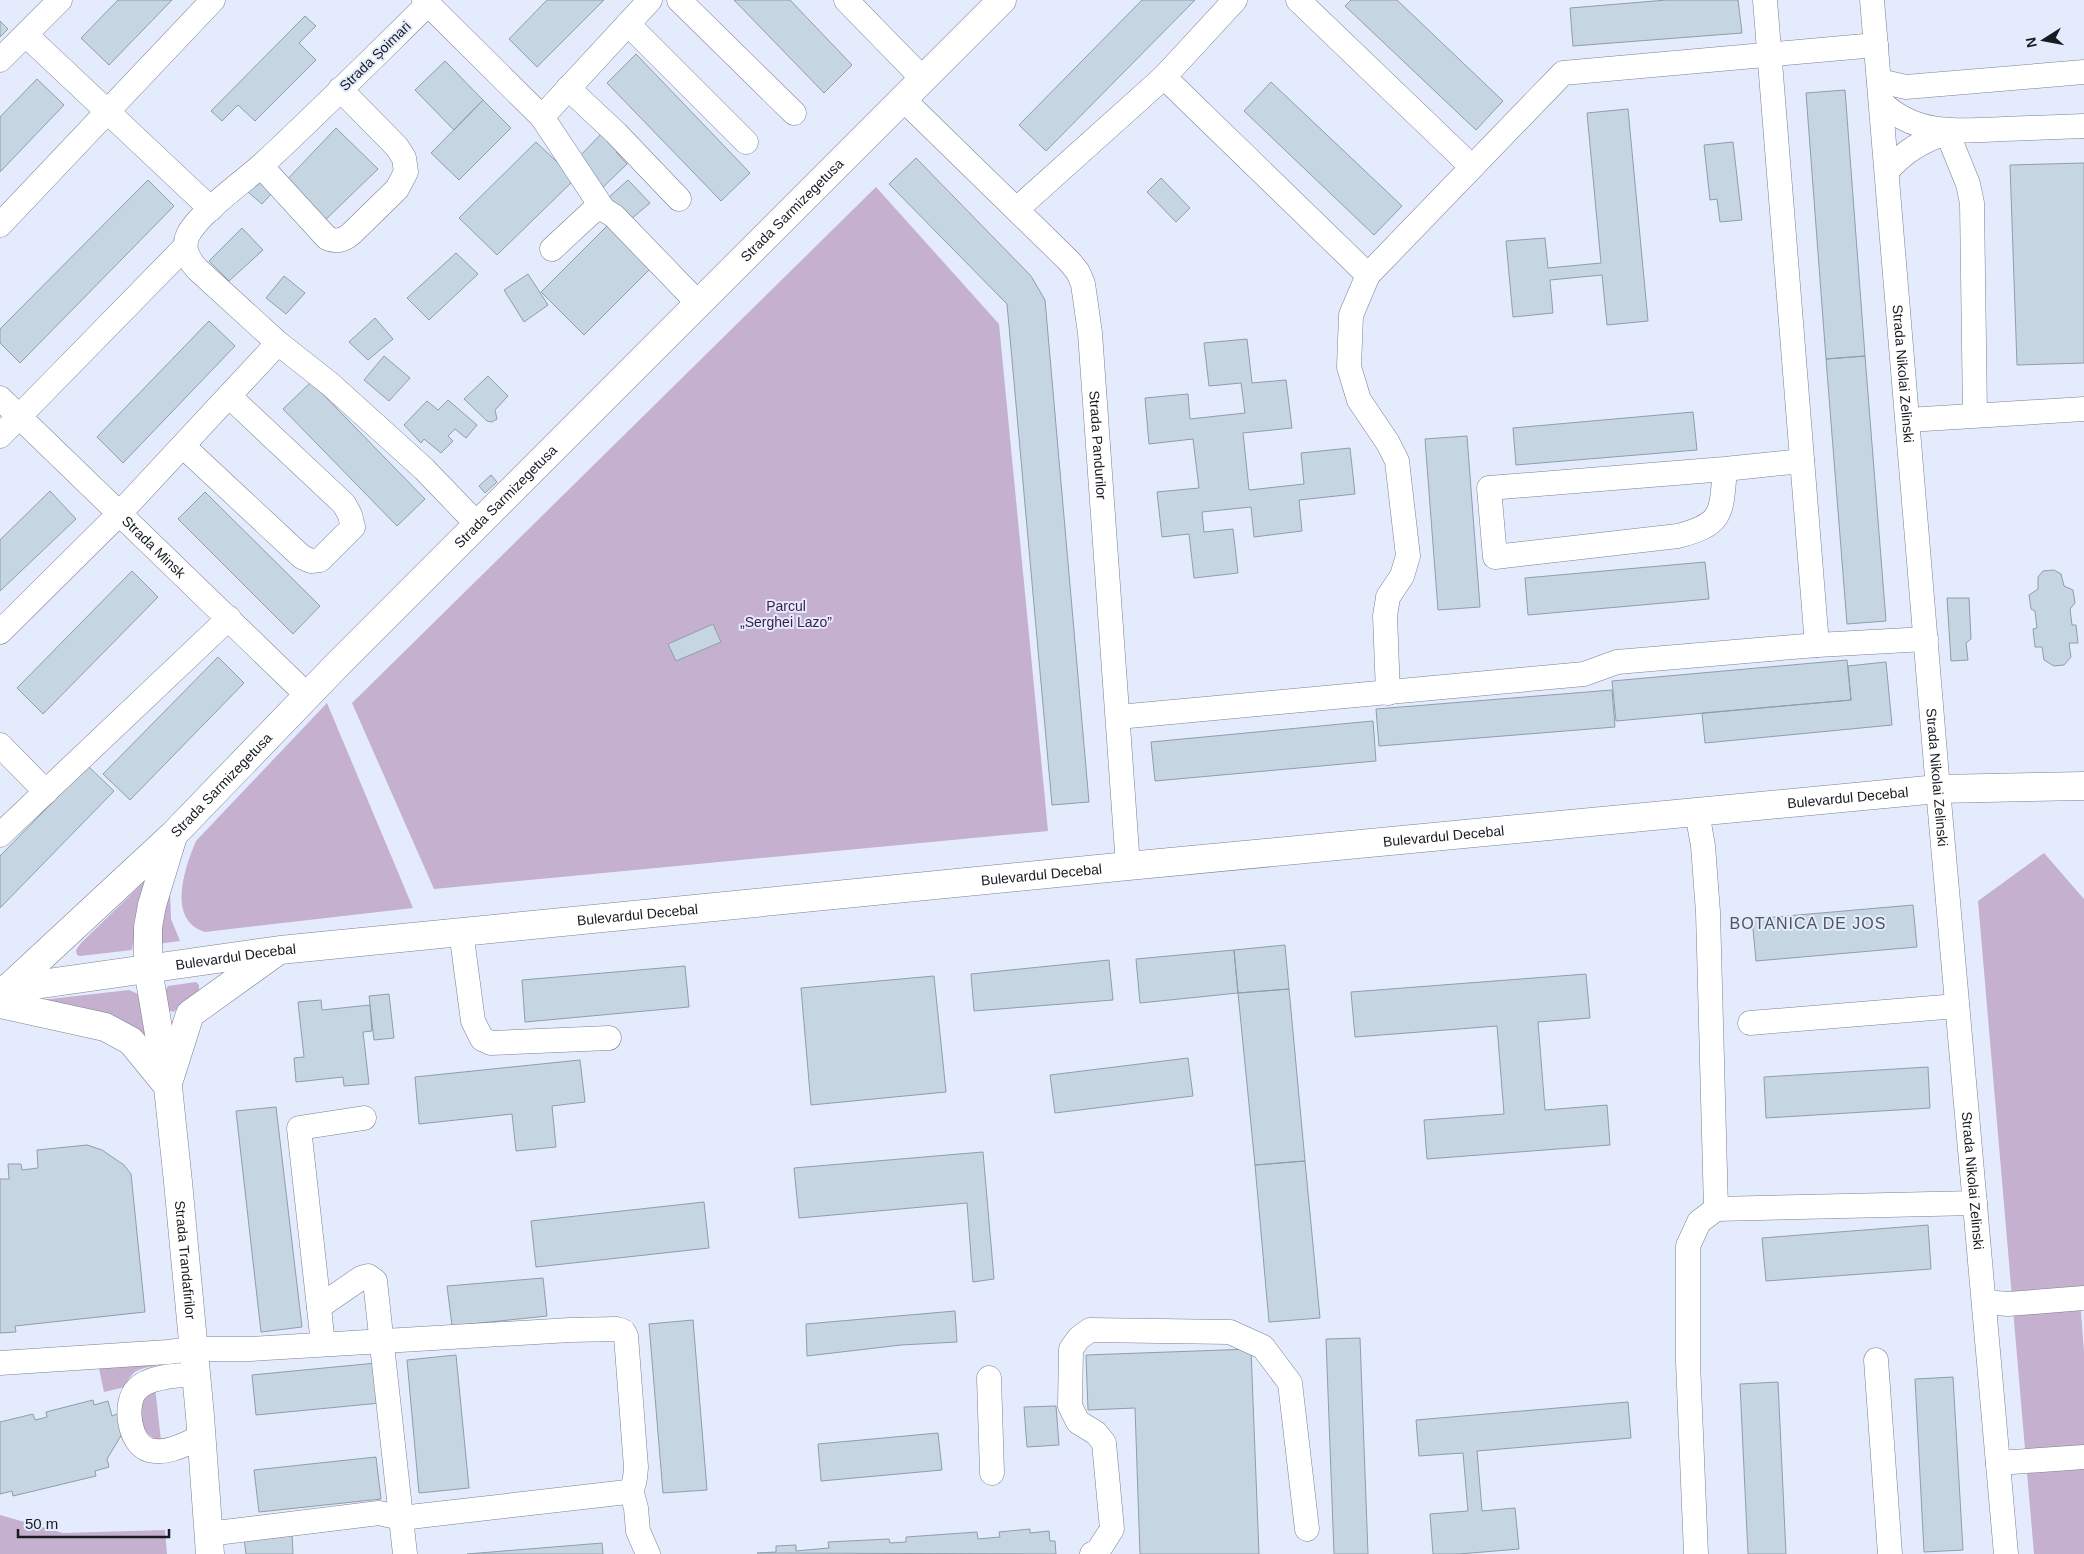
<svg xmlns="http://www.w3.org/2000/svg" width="2084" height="1554" font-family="Helvetica,sans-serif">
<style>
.green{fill:#c5b0cf}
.building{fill:#c5d5e2;stroke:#8f9eaa}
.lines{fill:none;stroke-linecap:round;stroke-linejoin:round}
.minor-casing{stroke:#7a8190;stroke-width:25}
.major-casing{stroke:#7a8190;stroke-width:29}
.minor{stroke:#fff;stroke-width:24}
.major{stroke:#fff;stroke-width:28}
.labels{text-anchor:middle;stroke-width:4;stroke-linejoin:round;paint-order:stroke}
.street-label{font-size:14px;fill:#181b21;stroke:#e3ebfc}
.park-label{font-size:14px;fill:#3d1c4a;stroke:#e3ebfc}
.quarter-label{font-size:16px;letter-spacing:1px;fill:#4e5462;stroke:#e3ebfc}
</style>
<rect width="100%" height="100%" fill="#e3ebfc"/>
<path class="green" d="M876 187 999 324 1048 831 434 889 352 703Z
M327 703 413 908 205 932C166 920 185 867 196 841Z
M2044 853 2084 899V1286L2079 1287 2084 1352V1554H2034L1978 901Z
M144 882H147L136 925 132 950 80 956 77 955 76 950 81 943Z
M170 892 171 919 180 941 158 944V926Z
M196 982 199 985V992L176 1010 173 1012 168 1010 165 991 168 986Z
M129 990 138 994 141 998 149 1039 129 1024 101 1012 41 1000Z
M153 1358 155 1366C138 1369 132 1370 125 1387L104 1392 98 1364Z
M155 1387 161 1441C142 1436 142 1421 139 1404Z
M0 1515 63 1533 165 1530 167 1554H0Z"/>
<path class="building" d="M118 0H172L109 65 81 38Z
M547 0H604L537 67 509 39Z
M734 0H790L852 65 824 93Z
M1142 0H1195L1046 151 1019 125Z
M1351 0H1397L1503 101 1476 130 1345 6Z
M1667 0H1738L1742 33 1573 46 1570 8Z
M305 16 316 26 299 43 316 60 255 121 238 105 222 121 211 111Z
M0 21 8 29 0 37Z
M636 54 750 173 721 201 607 83Z
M445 61 483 100 454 130 415 90Z
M37 79 64 105 0 172V117Z
M1271 82 1402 206 1374 235 1244 111Z
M1845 90 1865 356 1826 359 1806 93Z
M483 100 511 128 459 180 431 153Z
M1628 109 1648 321 1607 325 1602 275 1550 280 1553 313 1513 317 1506 241 1545 238 1548 268 1601 263 1587 113Z
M336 128 378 169 320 225 281 186Z
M605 130 622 147 616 152 627 164 600 190 574 162Z
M536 142 575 179 497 255 459 218Z
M1733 142 1742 220 1720 222 1717 199 1710 200 1704 145Z
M916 158 1031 276 1045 300 1089 802 1052 805 1007 304 889 184Z
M2084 163V363L2017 365 2010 165Z
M1161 178 1190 208 1176 222 1147 192Z
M260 179 274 191 262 204 248 192Z
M148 180 174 206 20 363 0 343V329Z
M628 180 650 203 630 220 608 198Z
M610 223 653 266 584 335 541 292Z
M242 228 263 250 229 281 209 261Z
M456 253 478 274 429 320 407 298Z
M528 274 548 305 524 322 504 290Z
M284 276 305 293 286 314 266 298Z
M375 318 393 339 368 360 349 342Z
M209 321 235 346 123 463 97 437Z
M1247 339 1252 383 1286 380 1292 428 1243 433 1249 490 1304 484 1301 453 1350 448 1355 494 1299 500 1302 531 1254 537 1251 507 1202 512 1204 532 1233 529 1238 573 1194 578 1189 534 1162 537 1157 492 1199 488 1193 439 1149 444 1145 398 1188 394 1190 419 1245 413 1241 383 1209 386 1204 343Z
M384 356 410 378 389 401 364 380Z
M1865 356 1886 621 1847 624 1826 359Z
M488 376 508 396 495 410 497 419 492 422 487 421 464 399Z
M311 382 425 499 397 526 283 409Z
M448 400 477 425 466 438 455 429 448 436 453 441 441 453 424 439 421 443 404 425 427 401 438 410Z
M1693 412 1697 450 1516 465 1513 428Z
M1467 436 1480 607 1438 610 1425 439Z
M491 475 497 482 485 493 479 486Z
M50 491 76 519 0 591V540Z
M205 492 320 606 293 634 178 519Z
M1705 562 1709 599 1528 615 1525 578Z
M2054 570 2061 574 2064 586 2073 590 2075 603 2070 609 2072 625H2076L2078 643H2069L2071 657 2064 665 2054 666 2044 660 2042 647H2035L2033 629 2037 628 2035 611 2031 609 2029 595 2038 589V577L2043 571Z
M132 571 158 597 43 714 17 688Z
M1947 598H1969L1971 639 1966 643 1968 660 1951 661Z
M713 624 721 642 676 661 668 644Z
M218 657 244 683 130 800 103 774Z
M1847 660 1851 700 1616 721 1612 681Z
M1886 662 1892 725 1705 743 1702 713 1851 700 1848 666Z
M1612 690 1615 727 1379 746 1376 709Z
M1373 721 1376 761 1155 781 1151 742Z
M88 766 114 791 0 908V856Z
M1913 905 1917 947 1756 961 1752 919Z
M1285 945 1289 989 1238 993 1234 950Z
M1234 950 1238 993 1140 1003 1136 959Z
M1109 960 1113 1000 974 1011 971 974Z
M685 966 689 1007 525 1022 522 980Z
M1586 974 1590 1018 1538 1022 1545 1110 1607 1105 1610 1145 1427 1159 1424 1120 1504 1114 1497 1026 1355 1037 1351 992Z
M934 976 946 1092 811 1105 801 988Z
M1289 989 1305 1161 1255 1165 1238 993Z
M389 994 394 1038 374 1040 369 996Z
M321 1000 322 1010 370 1005 372 1031 363 1032 369 1084 344 1086 343 1077 296 1082 294 1058 304 1057 298 1002Z
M1188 1058 1193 1096 1055 1113 1050 1075Z
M580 1060 585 1102 552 1106 556 1147 516 1151 512 1114 419 1124 415 1077Z
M1928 1067 1930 1108 1766 1118 1764 1077Z
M276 1107 302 1327 261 1332 236 1111Z
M87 1145 102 1150 124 1165 131 1174 145 1312 15 1326 16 1332 0 1333V1179H9L8 1164H21L22 1170 38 1168 37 1150Z
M983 1152 994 1279 973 1282 967 1203 799 1218 794 1168Z
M1305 1161 1320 1318 1269 1322 1255 1165Z
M704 1202 709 1248 536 1267 531 1221Z
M1928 1225 1931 1269 1766 1281 1762 1238Z
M543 1278 547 1316 452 1326 447 1286Z
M955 1311 957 1342 901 1345 807 1356 806 1324Z
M693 1320 707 1490 663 1493 649 1324Z
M1360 1338 1368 1554H1334L1326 1339Z
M1251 1349 1259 1554H1140L1135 1408 1088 1410 1086 1355Z
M456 1355 469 1488 419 1493 407 1360Z
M376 1363 380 1403 256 1415 252 1375Z
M1953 1377 1963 1550 1924 1552 1915 1379Z
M1778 1382 1786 1554H1748L1740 1384Z
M93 1400 94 1405 108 1401 112 1416 117 1414 122 1434 107 1459 109 1467 95 1471 96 1476 13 1496 12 1491 0 1494V1422L33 1414 35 1420 47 1417 46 1412Z
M1628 1402 1631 1438 1477 1451 1482 1511 1515 1508 1519 1549 1459 1554H1433L1430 1514 1468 1511 1463 1453 1419 1456 1416 1420Z
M1056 1406 1059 1445 1027 1447 1024 1407Z
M938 1433 942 1470 821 1481 818 1444Z
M376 1457 381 1499 259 1512 254 1470Z
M1030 1529V1533L1049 1531 1050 1541H1055L1056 1554 757 1553 776 1552V1546L796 1545V1551L829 1548 828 1542 889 1539 890 1543 906 1542V1537L977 1532 978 1539 1000 1537 999 1532Z
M292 1534 293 1554H246L244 1538Z
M602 1543 603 1554H467Z"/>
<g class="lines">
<defs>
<g id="minor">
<path d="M424 0 542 117 603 209"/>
<path d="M679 0 794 113"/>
<path d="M846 0 923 79"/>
<path d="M1298 0 1472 167"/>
<path d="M1765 0 1817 645 1926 639"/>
<path id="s1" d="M1872 0 1938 789 2006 1554"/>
<path d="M428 4C373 58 318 113 262 165 243 182 198 214 188 235 182 248 188 259 197 269L278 343 330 384 424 469 478 525"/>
<path d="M628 24 746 142"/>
<path d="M26 35 211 209"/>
<path d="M0 60 60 0"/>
<path d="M1164 77 1235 0"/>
<path d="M1879 81 1906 87 2084 72"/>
<path d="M568 88 616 133 679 199"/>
<path id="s2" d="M903 99 1069 261 1078 272 1083 284 1090 333 1128 866"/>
<path d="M1881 102C1916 136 1958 131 2004 129 2030 128 2057 127 2084 126"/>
<path d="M542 117 650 0"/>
<path d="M1947 132 1968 184 1972 203 1975 415"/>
<path d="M261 166 327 238C337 243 344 240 352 233L397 189 406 172 404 158 397 147 340 89"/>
<path d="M1887 171C1906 150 1921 142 1947 132"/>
<path d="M1017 209 1164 77 1368 275 1563 73 1876 45"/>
<path d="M0 225 213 0"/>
<path d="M552 249 594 210 603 209 614 216 699 304"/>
<path d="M1368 275 1351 315 1349 367 1359 400 1388 443 1397 461 1408 556 1402 576 1388 597 1385 616 1388 693"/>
<path id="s3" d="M0 398 308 696"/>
<path d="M1908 420 2084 409"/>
<path d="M0 436 185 247"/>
<path d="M183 446 302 557 311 561 320 560 353 527 350 515 344 504 229 396"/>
<path d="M1725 469C1721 513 1724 524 1678 536L1495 557 1489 488 1725 469 1802 461"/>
<path d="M0 632 120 513 278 343"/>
<path d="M1118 717 1584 674 1617 662 1817 645"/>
<path d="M0 745 46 792"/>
<path d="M1697 812 1703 846 1708 912 1716 1209 1975 1203"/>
<path d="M0 835 229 618"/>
<path d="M461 931 473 1021 482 1039 491 1043 609 1038"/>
<path d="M1750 1023 1957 1006"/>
<path d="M1984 1302 2008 1304 2084 1298"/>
<path d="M319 1307 361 1278 368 1276 375 1281 405 1554"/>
<path d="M323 1344 299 1128 364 1118"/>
<path d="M1876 1360 1890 1554"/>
<path d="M0 1363 168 1352 193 1349H250L570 1330 617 1329 623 1331 626 1336 636 1467C635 1476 636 1487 627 1492L401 1518 379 1513 208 1534"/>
<path d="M196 1374C179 1375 149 1376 137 1389 123 1403 129 1444 149 1450 167 1455 185 1444 201 1437"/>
<path d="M989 1378 992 1473"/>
<path d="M1998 1463 2084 1457"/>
<path d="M631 1490 636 1508 638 1531 648 1554"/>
<path d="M1092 1554 1098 1551 1112 1529 1104 1443 1096 1433 1078 1422 1070 1406 1071 1349 1079 1338 1090 1330 1230 1332 1263 1347 1290 1383 1307 1529"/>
<path d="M1696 1554 1688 1362V1246L1699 1222 1716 1209"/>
</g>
<g id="major">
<path id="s4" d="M173 836 152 905 148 927V969L168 1087 178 1182 200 1416 210 1554"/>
<path id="s5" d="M7 989 173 835 338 664 1002 0"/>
<path id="s6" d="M0 990 280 950 1128 866 1938 789 2084 786"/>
<path d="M0 1004 105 1027 131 1041 167 1085"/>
<path d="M169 1080 190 1014 275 953"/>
</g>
</defs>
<use href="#minor" class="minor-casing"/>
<use href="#major" class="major-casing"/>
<use href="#minor" class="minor"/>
<use href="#major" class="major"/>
</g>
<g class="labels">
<g class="street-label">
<text transform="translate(375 56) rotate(-44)" y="5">Strada Șoimari</text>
<text dy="5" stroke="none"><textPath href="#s5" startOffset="1106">Strada Sarmizegetusa</textPath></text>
<text dy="5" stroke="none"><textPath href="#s1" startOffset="375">Strada Nikolai Zelinski</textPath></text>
<text dy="5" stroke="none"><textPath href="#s2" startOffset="421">Strada Pandurilor</textPath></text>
<text dy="5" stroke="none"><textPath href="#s5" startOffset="701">Strada Sarmizegetusa</textPath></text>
<text dy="5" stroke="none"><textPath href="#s3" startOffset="214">Strada Minsk</textPath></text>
<text dy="5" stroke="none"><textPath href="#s1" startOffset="780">Strada Nikolai Zelinski</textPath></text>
<text dy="5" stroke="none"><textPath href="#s5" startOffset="296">Strada Sarmizegetusa</textPath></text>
<text dy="5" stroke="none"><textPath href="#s6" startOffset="1858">Bulevardul Decebal</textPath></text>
<text dy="5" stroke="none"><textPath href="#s6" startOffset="1452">Bulevardul Decebal</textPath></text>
<text dy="5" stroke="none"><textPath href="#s6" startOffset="1048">Bulevardul Decebal</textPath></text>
<text dy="5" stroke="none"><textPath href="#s6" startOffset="642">Bulevardul Decebal</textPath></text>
<text dy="5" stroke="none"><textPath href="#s6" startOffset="238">Bulevardul Decebal</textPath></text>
<text dy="5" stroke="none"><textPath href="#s1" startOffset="1185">Strada Nikolai Zelinski</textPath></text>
<text dy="5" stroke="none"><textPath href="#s4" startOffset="430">Strada Trandafirilor</textPath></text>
</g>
<g class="park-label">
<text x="786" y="611">Parcul<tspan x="786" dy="16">„Serghei Lazo”</tspan></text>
</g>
<g class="quarter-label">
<text x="1808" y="929">BOTANICA DE JOS</text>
</g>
</g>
<g transform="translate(2044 40) rotate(259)" stroke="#e3ebfc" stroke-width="4" paint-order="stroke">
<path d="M0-4L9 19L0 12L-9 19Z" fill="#181b21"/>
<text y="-8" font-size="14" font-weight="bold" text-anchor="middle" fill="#181b21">N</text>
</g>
<path d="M18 1529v8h151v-8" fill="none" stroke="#181b21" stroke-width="2.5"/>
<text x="25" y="1529" font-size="15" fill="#181b21" stroke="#e3ebfc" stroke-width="4" paint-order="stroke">50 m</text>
</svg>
